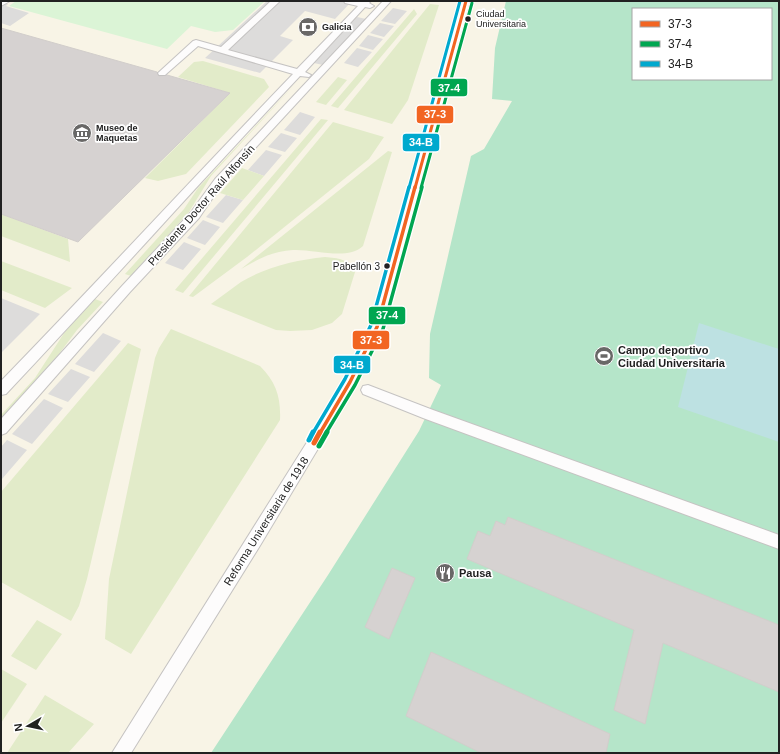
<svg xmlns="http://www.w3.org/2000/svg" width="780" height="754" font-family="Arial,sans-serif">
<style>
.education{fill:#f8f4e6;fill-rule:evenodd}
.religious{fill:#dddcdb}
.grass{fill:#e2ebc9}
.park{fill:#dbf4d6}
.pitch{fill:#b5e5c9;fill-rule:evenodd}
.water{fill:#bde1e2}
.building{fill:#d6d2d1;stroke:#d2cecb}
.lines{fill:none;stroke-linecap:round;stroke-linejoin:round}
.service-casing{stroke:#c5c3c2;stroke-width:2}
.service{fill:#fdfcfc;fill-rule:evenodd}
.bus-1-far2-casing{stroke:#fff;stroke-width:5}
.bus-1-far1-casing{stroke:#fff;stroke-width:6}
.bus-1-casing{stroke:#fff;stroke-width:8}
.bus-2-far2-casing{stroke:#fff;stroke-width:5}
.bus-2-far1-casing{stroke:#fff;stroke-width:6}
.bus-2-casing{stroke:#fff;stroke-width:8}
.bus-3-far2-casing{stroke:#fff;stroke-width:5}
.bus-3-far1-casing{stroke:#fff;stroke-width:6}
.bus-3-casing{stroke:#fff;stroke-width:8}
.bus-1-far2{stroke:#f26522;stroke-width:3}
.bus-1-far1{stroke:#f26522;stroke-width:3.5}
.bus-1{stroke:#f26522;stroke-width:5}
.bus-2-far2{stroke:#00a651;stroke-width:3}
.bus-2-far1{stroke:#00a651;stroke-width:3.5}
.bus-2{stroke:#00a651;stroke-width:5}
.bus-3-far2{stroke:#00a9ce;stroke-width:3}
.bus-3-far1{stroke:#00a9ce;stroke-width:3.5}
.bus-3{stroke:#00a9ce;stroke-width:5}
.bus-dot{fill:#212121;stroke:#fff;stroke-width:1.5}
.labels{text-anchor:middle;stroke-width:3.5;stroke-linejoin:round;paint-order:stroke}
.far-bus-label{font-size:9px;fill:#212121;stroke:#fff;text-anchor:start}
.far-poi-label{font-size:9px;font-weight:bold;fill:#212121;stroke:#fff;text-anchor:start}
.bus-label{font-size:10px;fill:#212121;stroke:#fff;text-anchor:end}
.street-label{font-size:11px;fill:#212121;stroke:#fff}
.poi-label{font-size:11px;font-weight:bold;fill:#212121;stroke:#fff;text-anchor:start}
.line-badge{stroke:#fff;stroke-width:1.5}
.badge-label{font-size:11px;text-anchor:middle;font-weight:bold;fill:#fff}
</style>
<rect width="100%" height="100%" fill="#efecea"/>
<path class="education" d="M1 1H779V753H1ZM633 9H771V79H633Z"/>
<path class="religious" d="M267 1H352L335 19 305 11 280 36 293 40 260 73 205 58Z
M1 2 8 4 6 6 29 13 10 26 1 23Z
M393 8 407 11 395 24 381 21Z
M357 17 366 19 323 65 314 63Z
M380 23 394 26 384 37 370 33Z
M368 35 383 39 373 50 359 46Z
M357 48 372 52 358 67 344 63Z
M300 112 315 117 300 135 284 130Z
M281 133 297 138 285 152 268 147Z
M266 150 282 155 264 176 248 170Z
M226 195 243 200 223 223 206 217Z
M203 220 220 227 205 245 187 238Z
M184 242 201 249 183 270 165 263Z
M1 298 40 314 1 353Z
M103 333 121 341 94 372 75 364Z
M71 369 90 377 68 402 48 394Z
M44 399 63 408 32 444 12 434Z
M7 440 27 450 2 479 1 447Z"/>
<path class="grass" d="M430 4 439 5 408 100 392 124 344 110Z
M414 9 417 14 338 108 331 106Z
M203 61 264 79 269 87 186 174 158 181 145 178 230 93 178 77 194 62Z
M338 77 347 80 326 105 316 102Z
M297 82 211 176 189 212 131 276 125 274 184 209 198 188Z
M321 119 328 120 183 293 175 290Z
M333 122 384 137 369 159 247 257 193 297 189 296Z
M388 151 392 152 363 246C347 261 315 249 293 250 273 251 258 259 241 269Z
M242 168 264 176 243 200 220 193Z
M1 214 68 239 70 262 1 236Z
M325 257C338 258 349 259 355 272L342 314 332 323 312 330 290 331 276 330 211 304C221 297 231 289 241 282 266 267 296 260 325 257Z
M1 261 72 288 45 308 1 290Z
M95 299 103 302 77 330 56 358 1 418V415L35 378 68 327Z
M171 329 260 366C276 382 281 397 280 420L131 654 105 639 109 579 155 358 159 348Z
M128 343 141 349 87 579 79 606 71 621 1 582V492Z
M37 620 62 634 36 670 11 656Z
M1 669 27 684 1 723Z
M45 695 94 724 68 753H7Z"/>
<path class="park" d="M16 1H265L233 30 215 32 191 26 167 49 9 6Z"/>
<path class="pitch" d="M506 1H779V753H211L328 575 419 431 441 385 429 378 430 334 471 156 484 149 512 101 492 99 495 48ZM633 9H771V79H633Z"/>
<path class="water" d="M699 323 779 349V442L678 407Z"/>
<path class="building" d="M1 28 157 72 159 76 167 75 230 93 78 242 1 214Z
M508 517 779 625V692L663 643 645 724 614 710 634 630 467 559 478 531 490 536 496 521 505 525Z
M392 568 415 578 389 639 365 627Z
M431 652 610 734 606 753H481L406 716Z"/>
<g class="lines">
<defs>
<path id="service" d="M1 1H10L1 6Z
M271 1H280L228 50 297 69 358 6 345 3 344 1H371L369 3 374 6 370 8 365 7 305 72 311 75 309 77 300 76C201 181 105 289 6 394L1 395V381C99 280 195 176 293 74L198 46 165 75H159L158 73 193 41 196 40 221 47Z
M383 1H391L223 183 199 218 130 292 6 433 1 435V419L122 286 191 212 215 179Z
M462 1H470L383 327 355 386 319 447 261 544 131 753H112L309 439 345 378 371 327Z
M368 385 433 410 779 535V549L423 418 363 394 361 390 363 386Z"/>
</defs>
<use href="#service" class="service-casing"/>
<use href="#service" class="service"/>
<defs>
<path id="bus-1-far2" d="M415 188 466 1"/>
<path id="bus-1-far1" d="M320 433 350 382 377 327 415 187"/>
<path id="bus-1" d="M314 443 320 432"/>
<path id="bus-2-far2" d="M421 188 472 3"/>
<path id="bus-2-far1" d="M326 433 355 385 383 329 422 187"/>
<path id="bus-2" d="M319 446 327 432"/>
<path id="bus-3-far2" d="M409 188 460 1"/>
<path id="bus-3-far1" d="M313 433 345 379 371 325 409 187"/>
<path id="bus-3" d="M309 440 313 432"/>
</defs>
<use href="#bus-1-far2" class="bus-1-far2-casing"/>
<use href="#bus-1-far1" class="bus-1-far1-casing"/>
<use href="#bus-1" class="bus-1-casing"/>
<use href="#bus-2-far2" class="bus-2-far2-casing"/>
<use href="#bus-2-far1" class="bus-2-far1-casing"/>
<use href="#bus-2" class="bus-2-casing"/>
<use href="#bus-3-far2" class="bus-3-far2-casing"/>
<use href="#bus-3-far1" class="bus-3-far1-casing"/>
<use href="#bus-3" class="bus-3-casing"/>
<use href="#bus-1-far2" class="bus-1-far2"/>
<use href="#bus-1-far1" class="bus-1-far1"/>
<use href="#bus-1" class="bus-1"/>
<use href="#bus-2-far2" class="bus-2-far2"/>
<use href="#bus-2-far1" class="bus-2-far1"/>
<use href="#bus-2" class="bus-2"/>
<use href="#bus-3-far2" class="bus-3-far2"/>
<use href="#bus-3-far1" class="bus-3-far1"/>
<use href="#bus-3" class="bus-3"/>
</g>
<defs>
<symbol id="bank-disc" viewBox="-11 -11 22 22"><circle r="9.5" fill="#696867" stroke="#fff"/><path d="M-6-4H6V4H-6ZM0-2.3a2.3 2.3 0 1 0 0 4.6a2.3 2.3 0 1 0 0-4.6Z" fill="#fff"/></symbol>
<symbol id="museum-disc" viewBox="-11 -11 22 22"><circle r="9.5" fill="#696867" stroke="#fff"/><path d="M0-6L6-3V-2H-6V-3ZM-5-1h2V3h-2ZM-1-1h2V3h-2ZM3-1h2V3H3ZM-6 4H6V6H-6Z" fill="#fff"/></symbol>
<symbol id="stadium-disc" viewBox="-11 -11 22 22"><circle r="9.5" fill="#696867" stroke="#fff"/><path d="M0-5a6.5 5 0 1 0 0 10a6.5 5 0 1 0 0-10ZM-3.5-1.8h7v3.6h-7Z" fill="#fff"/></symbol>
<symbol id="restaurant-disc" viewBox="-11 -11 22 22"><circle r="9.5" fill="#696867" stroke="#fff"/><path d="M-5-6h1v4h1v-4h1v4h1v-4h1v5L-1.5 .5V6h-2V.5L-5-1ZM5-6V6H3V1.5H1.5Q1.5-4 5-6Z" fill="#fff"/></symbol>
</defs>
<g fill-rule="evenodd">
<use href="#bank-disc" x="297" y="16" width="22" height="22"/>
<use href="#museum-disc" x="71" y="122" width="22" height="22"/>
<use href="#stadium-disc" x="593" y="345" width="22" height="22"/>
<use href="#restaurant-disc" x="434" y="562" width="22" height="22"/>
</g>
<g class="bus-dot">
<circle cx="468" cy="19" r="3.5"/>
<circle cx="387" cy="266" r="3.5"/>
</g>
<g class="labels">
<g class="far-bus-label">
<text x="476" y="17">Ciudad<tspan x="476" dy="10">Universitaria</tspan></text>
</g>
<g class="far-poi-label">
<text x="322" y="30">Galicia</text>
<text x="96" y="131">Museo de<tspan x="96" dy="10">Maquetas</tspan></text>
</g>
<g class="bus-label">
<text x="380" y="270">Pabellón 3</text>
</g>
<g class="street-label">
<text transform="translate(201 205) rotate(-49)" y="4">Presidente Doctor Raúl Alfonsín</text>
<text transform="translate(266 521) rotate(-58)" y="4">Reforma Universitaria de 1918</text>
</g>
<g class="poi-label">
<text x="618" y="354">Campo deportivo<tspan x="618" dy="13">Ciudad Universitaria</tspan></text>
<text x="459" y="577">Pausa</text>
</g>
</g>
<g class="line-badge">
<rect x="430" y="78" width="38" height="19" rx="4" fill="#00a651"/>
<rect x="416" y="105" width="38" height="19" rx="4" fill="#f26522"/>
<rect x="402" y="133" width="38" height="19" rx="4" fill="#00a9ce"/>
<rect x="368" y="306" width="38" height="19" rx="4" fill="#00a651"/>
<rect x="352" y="330" width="38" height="20" rx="4" fill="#f26522"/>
<rect x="333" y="355" width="38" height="19" rx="4" fill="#00a9ce"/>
</g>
<g class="badge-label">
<text x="449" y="92">37-4</text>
<text x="435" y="118">37-3</text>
<text x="421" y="146">34-B</text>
<text x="387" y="319">37-4</text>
<text x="371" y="344">37-3</text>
<text x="352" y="369">34-B</text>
</g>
<rect width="780" height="754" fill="none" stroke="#212121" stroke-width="4"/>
<rect x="632" y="8" width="140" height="72" fill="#ffffff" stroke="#a6a6a6"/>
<rect x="640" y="21" width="20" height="6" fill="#f26522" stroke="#a6a6a6"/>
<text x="668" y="28" font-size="12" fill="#212121">37-3</text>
<rect x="640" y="41" width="20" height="6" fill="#00a651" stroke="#a6a6a6"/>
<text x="668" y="48" font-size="12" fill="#212121">37-4</text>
<rect x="640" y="61" width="20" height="6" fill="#00a9ce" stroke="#a6a6a6"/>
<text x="668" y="68" font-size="12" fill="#212121">34-B</text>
<g transform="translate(28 726) rotate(261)" stroke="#ffffff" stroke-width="3" paint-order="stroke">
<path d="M0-3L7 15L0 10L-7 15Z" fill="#212121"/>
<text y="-6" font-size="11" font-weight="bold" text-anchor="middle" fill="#212121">N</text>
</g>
</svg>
